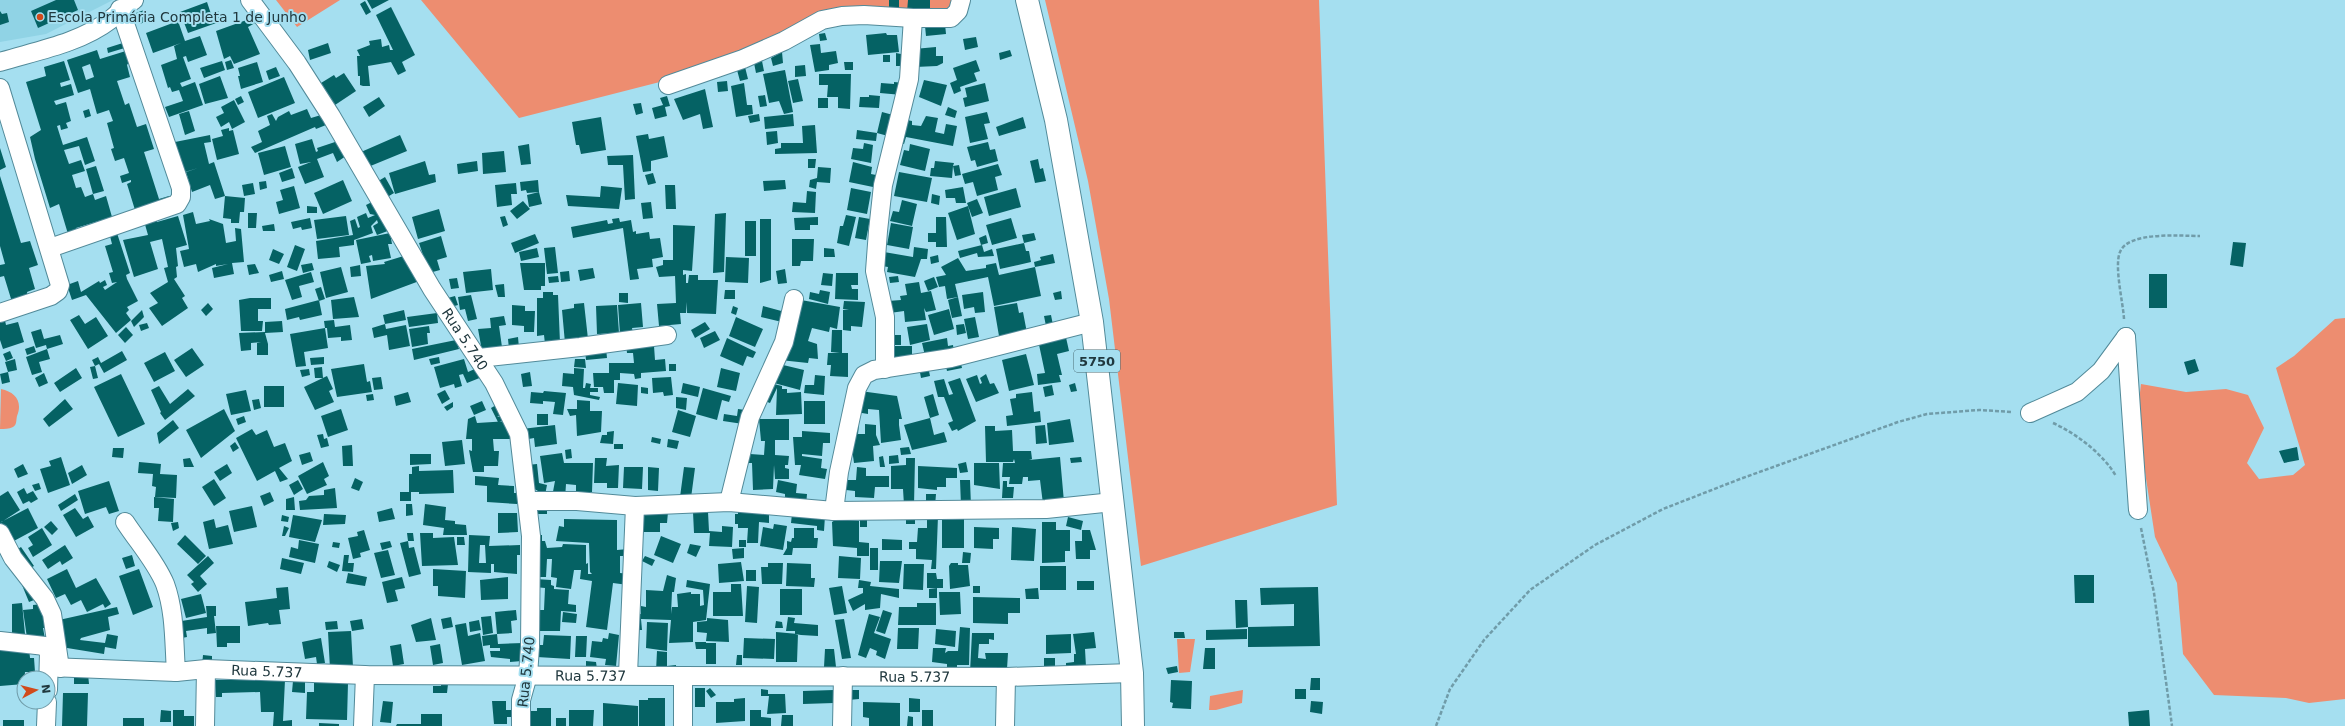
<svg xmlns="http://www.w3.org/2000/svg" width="2345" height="726" font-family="'DejaVu Sans',sans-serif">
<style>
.built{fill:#90d3e5}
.green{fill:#ed8d70}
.building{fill:#056264;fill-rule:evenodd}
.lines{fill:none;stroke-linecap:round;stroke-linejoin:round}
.street-casing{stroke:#528a99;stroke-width:20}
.primary-casing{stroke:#528a99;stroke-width:24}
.path{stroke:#709ca9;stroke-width:2.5;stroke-dasharray:4 2;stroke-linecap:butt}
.street{stroke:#fff;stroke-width:18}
.primary{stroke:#fff;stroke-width:22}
.poi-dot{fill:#d14a1b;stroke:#a5dff0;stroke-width:1.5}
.labels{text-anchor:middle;stroke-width:4;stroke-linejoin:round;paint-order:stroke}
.shield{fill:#a5dff0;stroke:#486a73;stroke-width:1}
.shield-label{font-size:13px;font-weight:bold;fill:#20383e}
.poi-label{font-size:14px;fill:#20383e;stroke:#a5dff0;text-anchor:start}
.street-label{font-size:14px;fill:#20383e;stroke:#a5dff0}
</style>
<rect width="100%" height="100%" fill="#a5dff0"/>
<path class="built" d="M0 0H113L46 34 0 42Z"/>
<path class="green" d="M276 0H340L297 27Z
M421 0H955L951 11H863L695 73 519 118Z
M1045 0H1319L1337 505 1141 566 1109 299 1088 181Z
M2345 318V699L2309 703 2286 698 2214 695 2183 654 2177 583 2155 537 2145 472 2138 409 2141 384 2186 392 2226 389 2248 395 2264 428 2247 463 2259 479 2293 475 2305 465 2276 368 2294 356 2335 319Z
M1 389C15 392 23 401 17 416 16 420 17 425 13 427 9 429 4 429 0 429Z
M1177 639H1195L1190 672 1179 673Z
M1243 690 1242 703 1216 710H1209L1210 696Z"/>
<path class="building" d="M56 0H74L78 10 38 28 31 11Z
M367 0H389L372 9Z
M889 0H899V12H889Z
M908 0H930V12H907Z
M365 1 371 12 366 15 360 4Z
M207 2 211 14 218 11 222 21 188 33 180 12Z
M391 7 415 55 402 62 406 71 398 75 391 62 368 66 370 86H363L360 85V76H358L357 56H360L357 50 370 45 369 41 381 39 382 47 389 45 390 50H393L376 15Z
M144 10 149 20 140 24 136 13Z
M0 11 2 14 7 13 9 22 0 25Z
M252 18 255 23 248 27 260 54 234 64 230 56 224 59 216 31Z
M178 21 185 41 200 36 207 55 188 62 186 56 183 57 191 79 180 83 182 87 195 82 203 105 169 117 165 107 183 101 179 90 172 92 170 87 168 88 161 65 177 59 174 46 181 43 153 53 146 33Z
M945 24 946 34 926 36 925 26Z
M825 33 827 40 820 41 819 34Z
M886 33 887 35H897L899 52 868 55 866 35Z
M976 37 978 47 965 50 963 39Z
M126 42 128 47 108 53 107 48Z
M328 43 331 53 310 60 308 50Z
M820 44 821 53 836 51 838 63 829 65V70L815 72 810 45Z
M906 47 907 66H896V53L901 54V48Z
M936 47V56H943V63L937 66 915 67 914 49Z
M97 50 100 59 129 50 132 57 127 65 130 77 117 81 125 105 129 103 137 127 146 124 154 149 144 152 159 199 169 196 170 200 135 210 127 184 131 182V180L122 183 120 176 129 173 124 158 115 161 111 149 114 148 107 123 113 121 109 110 97 114 90 89 78 93 67 60ZM90 64 94 77 86 80 82 67Z
M1010 50 1012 56 1000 60 999 53Z
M782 52 783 63 773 66 771 58Z
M883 55H890V62H883Z
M231 60 234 68 227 70 225 62Z
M976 60 980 71 974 73 977 81 960 87 961 91 954 94 950 83 957 80 953 68Z
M64 61 70 80 60 83 61 87 71 84 74 95 54 101 56 105 66 102 71 121 66 123 68 128 61 130 60 125 57 126 63 145 87 137 95 161 85 165 79 146 64 150 69 164 81 160 85 171 72 175 76 188 81 187 85 197 93 194 95 200 106 196 112 217 76 228 78 232 68 234 59 204 50 208 35 159 30 137 41 130 26 82 46 76 44 67Z
M222 61 225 70 204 78 200 68Z
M762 61 764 71 756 73 754 63Z
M257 62 263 82 241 89 238 76H240L238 68Z
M844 62H853V70H845Z
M805 65 806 76 795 77V66Z
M276 67 280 76 269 80 266 71Z
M745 67 748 79 740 81 737 70Z
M785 70 793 112 784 114 779 101 769 103 763 74Z
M344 73 356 91 335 105 321 83 334 75 336 78Z
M819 74H851L850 109 838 108V97H827L828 85H819Z
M220 76 228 98 205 104 199 84Z
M284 77 295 103 258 118 248 92Z
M798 79 803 101 793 103 788 81Z
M924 80 947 85 941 106 919 97Z
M727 81 728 91 718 92 717 82Z
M894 82 904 83 902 95 880 93 881 83 894 84Z
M744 83 747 105H752L753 114 736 117 731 86Z
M985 83 989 101 965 107 963 98 967 97 965 88Z
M705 89 713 127 703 129 700 114 683 120 674 99Z
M765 95 767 106 760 107 758 96Z
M869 95 880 96 879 108 859 107 860 97H869Z
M241 96 244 102 238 105 235 99Z
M667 96 670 106 665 107 667 116 655 119 652 108 663 105 660 98Z
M379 97 385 106 369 117 363 107Z
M818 98H828V108H818Z
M234 100 245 122 232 129 229 122 221 127 216 117 224 113 221 107Z
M641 103 643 113 636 115 633 104Z
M948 107 957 111 955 118 945 115Z
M89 109 91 116 85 118 83 111Z
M307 109 311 118 321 115 326 125 316 129 315 127 255 153 251 147 262 142 258 131 270 125 267 116 272 114 276 121 278 117 289 111 291 115Z
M189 111 195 131 185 135 179 114Z
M882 112 893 115 888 136 877 133Z
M987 112 990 123 984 124 988 139 970 143 965 117Z
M759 114 760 121 750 123 748 116Z
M793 114 794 126 765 129 764 117Z
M926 116 938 118 935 132 944 134 946 124 957 126 953 146 906 137 904 144 897 142 902 119 912 121V125L921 126Z
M601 117 606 150 581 154 579 145H576L572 122Z
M1023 117 1026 128 999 136 996 127Z
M815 125 817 153 775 154V149L781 148V143H803L802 126Z
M229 128V131L233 130 239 154 217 160 212 139 223 136 221 130Z
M857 130 877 133 876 141 856 139Z
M777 131 778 143 767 145 766 132Z
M648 134 649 139 664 136 668 157 651 161V171L643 172 636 136Z
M210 135 211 142 204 143 209 164 214 162 225 196 215 199 210 185 192 192 186 172 198 168 185 172 175 142Z
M400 135 407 151 368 167 361 152Z
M312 139 316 152 318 151 317 148 335 142 346 156 337 162 333 153 317 159 324 177 305 184 298 167 311 162 300 164 295 144Z
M988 142 990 150 995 149 998 161 977 167 975 160 971 161 967 147Z
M864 143 873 145 871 163 851 159 853 148 863 149Z
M529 144 531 164 521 165 518 146Z
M910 144 930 149 925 171 900 165 904 150 909 151Z
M285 146 291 167 264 175 258 153Z
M0 148 6 167 0 170Z
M504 151 506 172 483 174 482 153Z
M633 155 635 199 625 200 623 165H608L607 156Z
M808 159H816L815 168H808Z
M1038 159 1040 169 1043 168 1046 181 1035 183 1030 161Z
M425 161 429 175 435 174 436 182 395 194 389 173Z
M477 161 478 171 458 174 457 164Z
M935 161 954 163 953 166 959 165 961 175 955 176 953 166 952 178 930 176 931 168H934Z
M853 162 872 167 871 174 876 175 873 187 849 182Z
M998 164 1002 175 995 177 998 190 977 196 973 182 965 184 962 174Z
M96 166 104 191 93 194 86 169Z
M818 167 831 168 830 183 817 182 816 189 809 187 810 180 817 178Z
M292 168 295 178 282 182 279 173Z
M899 172 932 178 927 202 894 196Z
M653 173 656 183 648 185 645 175Z
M0 176 21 243 30 241 38 265 29 268 35 289 27 292 28 297 12 302 4 276 0 277V265L5 264 0 246Z
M385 177 394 193 384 199 375 183Z
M343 180 352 201 323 214 314 193Z
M538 180 539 192 527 193 526 190 521 191 520 182Z
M785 180 786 189 764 191 763 181Z
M266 181 267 188 260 190 259 182Z
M253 183 255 194 244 196 242 185Z
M516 183 517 194H511L512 205 497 207 495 185Z
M665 185H675L676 209H666Z
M294 186 300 208 279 214 276 202 283 200 280 190Z
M601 186 622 188 619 209 568 206 566 195 600 197Z
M963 187 966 203H956L955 198H946L945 190Z
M851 188 871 192 867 214 847 210Z
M1016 188 1021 207 989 216 984 197Z
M807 191 816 192 815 213 792 212 793 202 806 203Z
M539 192 542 204 529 207 527 195Z
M932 194 940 196 939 205 931 203Z
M225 196 245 198 244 212H240L239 223H231V219L223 218Z
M977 199 983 213 972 217 967 203Z
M902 200 917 204 912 226 890 221 893 211 899 212Z
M374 201 393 229 377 235 373 226 378 223 377 220 371 226 373 233 354 240V245L339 247 340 257 318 259 316 241 353 235 350 221 355 219 358 228 360 227 357 217 366 213 368 218 375 215 370 214 366 205Z
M523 201 530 209 517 219 510 211Z
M651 202 653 218 643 219 641 203Z
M307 206 317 207V213H307Z
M968 206 975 234 957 240 948 213Z
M439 209 445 231 418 239 412 217Z
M193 212 196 224 210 221 209 219 223 224 226 243 236 241 235 228 241 229 244 262 232 263 234 274 214 278 212 268 228 264 216 266V264L198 272 196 264 184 267 180 251 189 249 183 215Z
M248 213H257L256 228H248Z
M726 213 724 272 713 273 715 214Z
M846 215 856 217 849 246 837 243 840 226H843Z
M178 216 187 245 176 248 178 266 176 267 177 277 174 279 185 296 182 298 188 308 162 326 149 308 158 303 150 293 168 282 164 268 168 267 162 239 150 242 158 269 134 277 123 240 148 235 144 221 156 218 157 222Z
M346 216 349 235 317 239 314 220Z
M505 216 508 225 503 227 500 217Z
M818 217V225H810V230H795L794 218Z
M859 217 870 219 866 240 855 238Z
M936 217H946L947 247H936V242H928V233H936Z
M310 218 312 228 302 230 301 227 293 229 291 222Z
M619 218 620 222 631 220 633 232 636 231V234L649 232 650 239 660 238 663 257 652 259 653 267 637 269 639 279 630 280 623 228 573 238 571 227 607 220 608 224 613 223 612 219Z
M1011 218 1017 238 992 245 986 225Z
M760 219H771V280L760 283Z
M745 221H756V256H745Z
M891 223 913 227 909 249 887 245Z
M274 224 275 231H263L262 226Z
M673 225 695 226 692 271 683 270V275L686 274V283H688L689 275H698V280H718L716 314 687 313V302L686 313H680L681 324 659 326 657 304 676 303 675 276 659 277 656 267 663 265V260H673Z
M116 230 130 273 126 275 127 279 138 301 127 307 129 310 126 313 131 320 116 333 86 295 72 300 67 285 78 281 81 292 99 281 100 283 105 280 107 285 103 287 105 290 117 282 112 283 109 273 113 272 105 246 112 244 109 232Z
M390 233 392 244H388L391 258 373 261 372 255 369 256 371 262 361 264 356 240Z
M1034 233 1036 240 1024 243 1022 235Z
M535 234 539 243 515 253 511 243Z
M986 235 988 243 981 245 979 238Z
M441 236 447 257 437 260 440 270 429 273 419 243Z
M792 239H814L813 261H801L800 266H792Z
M2233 242 2246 243 2243 267 2230 265Z
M1024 243 1026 251H1029L1031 262 1000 269 996 249Z
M295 245 305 249 297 271 287 267Z
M982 245 984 252 992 249 994 256 978 257 977 253 960 258 958 251Z
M555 247 558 273 547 274 544 248Z
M914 247 928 249 927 259H921L915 277 887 272 888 267 882 266 884 252 913 257Z
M537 248 539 257 521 261 519 252Z
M824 248 834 249 835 257H824Z
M273 249 284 254 279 264 269 260Z
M1053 254 1055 263 1035 267 1034 262 1041 260 1040 257Z
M407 255 422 280 371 299 366 266 385 264 384 262Z
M938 255 939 262 931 264 930 257Z
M726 257 749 258 748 283 725 282Z
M958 258 966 271 986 268V265L996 263 999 275 1035 267 1041 296 994 306 988 277 955 284 958 297 947 299 945 286 939 287 936 277 946 275 941 267Z
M312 263 314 270 303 273 301 265Z
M520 263H545V286H541V290H524Z
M255 264 259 273 249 275 247 265Z
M360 265 361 276 351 277 350 267Z
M341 267 348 292 326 298 320 272Z
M593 268 595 278 580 281 578 270Z
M491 269 493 290 466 293 463 272Z
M785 269 787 283 778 284 776 271Z
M282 271 284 279 271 282 269 275Z
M569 271 570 281 561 282 560 272Z
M311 272 314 282 299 286 302 297 292 300 285 280Z
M823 273 833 274 832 286 821 285Z
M836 273H858V285H851L852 289H858V300L835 299Z
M2149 274H2167V308H2149Z
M558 276 559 282 549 283 548 277Z
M898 276 899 282 890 283 889 277Z
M934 277 938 287 928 291 924 281Z
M457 278 459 288 451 289 449 279Z
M919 282 921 293 931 291 936 310 926 312 924 308 926 320 905 322 904 311 890 313 888 301 901 300 900 296 907 295 905 284Z
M504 284 505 297H498L495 285Z
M321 287 325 299 319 301 315 289Z
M725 290H735V299H724Z
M820 290 830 292 828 304 809 299 810 292 819 294Z
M1061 291 1062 299 1055 300 1053 293Z
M543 292H553V295H558L560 343 545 344 544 335 537 336V298H543Z
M983 292 985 312 975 313 974 307 964 309 962 295Z
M619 293H628V303L619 302Z
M471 295 477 319 468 321 465 309 460 310 458 297Z
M455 296 458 305 447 308 444 299Z
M354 297 359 317 333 319 331 300Z
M958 297 962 316 952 318 948 300Z
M250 298H271V309H258V321H263L262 331H241L239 300Z
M319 300 322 315 300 320 299 317 287 320 285 309Z
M801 300 840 307 837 329 830 327 829 332 812 328 808 341 817 344 818 359 809 358 808 363 780 360Z
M844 301 865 302 862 327 851 326V331L843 330V310H849L843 309Z
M208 303 213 309 206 316 201 310Z
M584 303 588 339 565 343 562 310 574 308V304Z
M641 303 643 327 632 328 633 333 620 334 618 305Z
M1017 303 1019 313 1023 312 1027 333 999 336 994 307Z
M512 305 525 306V311H535L534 332H524V326L512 325Z
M617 305 619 333 597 334 596 306Z
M733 306 738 308 736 315 731 313Z
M763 306 785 312 782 322 761 317Z
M949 309 954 329 934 335 928 315Z
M142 310 144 317 134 327 131 321Z
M404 310 406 320 385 324 383 315Z
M437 313 438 323 409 327 407 317Z
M79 315 85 324 96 317 108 336 88 349 70 320Z
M1051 315 1053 325 1046 326 1044 316Z
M4 316 6 325 18 322 24 342 3 349 0 340V317Z
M504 316 506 325 499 326 502 347 482 351 478 329 491 328 490 318Z
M736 317 763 329 755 347 729 336Z
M975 317 979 337 968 339 964 319Z
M334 320 335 327 350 325 352 340 341 341V337L328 338 327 328H325L328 348 304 352 306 366 296 367 290 334 325 328 324 321Z
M282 321 283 332 265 333 268 344V355H257V343L261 342 251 343V350L241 351 239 333 265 332V322Z
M705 322 710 329 695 338 691 330Z
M147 323 149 328 141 331 139 325Z
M385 324 386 329 406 325 410 346 389 350 387 335 374 338 372 328Z
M927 324 930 340 910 345 907 327Z
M964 324 966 333 957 335 956 325Z
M429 326 430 333H427L428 344 412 347 409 329Z
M126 327 133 335 125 343 118 335Z
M41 329 44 339 60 335 63 344 47 349 46 345 36 348 31 332Z
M832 330H842V353H848V377L830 376 831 365H827L828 353H840L831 352Z
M715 331 720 340 704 348 700 338Z
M1065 333 1069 351 1057 354 1062 375H1059L1061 382 1038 385 1037 374 1045 373 1038 340Z
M890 335H901V345H890Z
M518 337 519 348 509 349 508 339Z
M727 338 756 352 753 358 747 356 743 366 720 356Z
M947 338 948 346 953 345 954 352 926 360 922 343Z
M456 340 459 349 414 360 412 349Z
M626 343 654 346 655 360 665 359 666 371 641 373V378L635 379 634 374 620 373V380H614V393H604L603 387H594L593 373H609V363H634L633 353H627Z
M34 346 36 352 27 355 25 349Z
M890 346H912V357L893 363Z
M192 348 204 365 186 377 174 360Z
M606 348 607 358 586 360 585 350Z
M47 349 50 359 39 362 42 372 32 375 26 357Z
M10 351 13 358 6 361 3 354Z
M122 351 127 360 104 373 99 364 95 366 98 378 93 379 90 367 95 366 92 360 98 357 101 363Z
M165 352 175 371 154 382 144 363Z
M1026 354 1034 385 1009 391 1002 360Z
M324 357V364L311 365 310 358Z
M439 357 440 363 431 365 429 359Z
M15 359 17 370 8 372 5 362Z
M464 359 468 372 477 368 482 377 467 383 463 374 459 375 462 386 455 388 454 384 440 388 434 367Z
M575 359H585L586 368 574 367Z
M960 359 962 368 947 371 945 362Z
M2195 359 2199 371 2188 375 2184 362Z
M364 364 367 382 370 381 372 392 337 397 331 369Z
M669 364H676V371H669Z
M779 364 804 370 800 390 774 383Z
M928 366 930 376 921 378 919 367Z
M322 367 323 378H315L314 368Z
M76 368 82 378 60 392 54 383Z
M574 368 584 369 583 388H585L586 383 591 384 590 388H598V392H590V395L600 397 599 400 574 395 573 387 562 386 563 373 574 374Z
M721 368 740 373 736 391 717 387Z
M309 369 310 375 302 377 300 370Z
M8 372 10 382 2 384 0 374Z
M530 372 532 386 523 387 521 374Z
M44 373 48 383 39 387 35 378Z
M121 374 145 424 118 437 94 387Z
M986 374 990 384 994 383 999 393 976 402 966 379 977 375 980 384 982 383 980 378Z
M815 375 825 376 824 395 804 393 805 385H814Z
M327 376 333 389 329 391 334 402 315 410 304 387Z
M381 377 383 389 374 390 372 378Z
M671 377 673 395 664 396 663 392 653 393 652 378Z
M960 378 976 421 958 431 957 429 952 431 948 423 953 421 944 397H938L934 381 944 379 949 395 953 394 948 382Z
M618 383 638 385 637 406 616 404Z
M683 383 700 387 698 397 681 393Z
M770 383 782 386V389H787V393L801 392 802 414 776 415 777 388 770 403 762 400Z
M1075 383 1077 391 1071 392 1069 385Z
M1052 385 1054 395 1045 397 1043 387Z
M159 386 170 404 188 389 195 396 165 420 160 413 161 412 151 390Z
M264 386H284V407H264Z
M641 387 648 388V394L641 393Z
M703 388 731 396 729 402 722 400 717 420 696 414Z
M246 390 251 411 231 415 226 394Z
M445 390 450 399 442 404 437 394Z
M544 391 566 393 563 415 553 414 555 402 543 401V404L530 403 531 392 543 393Z
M860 391 897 396 902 419H899V425L901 440 881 443 879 410 868 409V414L856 412Z
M408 392 411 402 396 406 394 396Z
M1032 392 1034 412 1040 411 1041 422 1007 426 1006 416 1013 415 1010 399 1016 398V394Z
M373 394 374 400 367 401 366 395Z
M933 394 939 415 930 418 924 397Z
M676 397 687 398 686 410 676 408Z
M65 399 73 409 49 427 43 419Z
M259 399 261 408 254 410 252 400Z
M577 400 590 401V411H602L601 432 577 436 576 415 570 416 567 409H577Z
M482 401 486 410 474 415 470 406Z
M804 401H825V424H804Z
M453 402V407L447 411 444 407Z
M498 404 503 413 497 417 506 415 508 419 498 422 491 408Z
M224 409 235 431 201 458 186 430Z
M341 409 348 430 328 437 321 416Z
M738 409 745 410 743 424 723 421 724 414 737 416Z
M678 410 696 416 690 437 672 432Z
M537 414H548V425H537Z
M244 416 246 422 238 425 236 419Z
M475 416 477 423 509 421 512 439H493L494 451H499L498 466H484V472H473L469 450 472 451V439H466L468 419Z
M930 418 934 435 944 432 947 442 912 450 904 425Z
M759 419H789V440H775V455L789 456 788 465H785V468L789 469V479H775L774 465 773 489 753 490 752 463H743L750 454 764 455 765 441H761Z
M1070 419 1074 442 1049 445 1047 423Z
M173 420 179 428 159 444 157 433Z
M852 423 859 424 858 434H865V424L876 425V435L880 445 873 446 874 461 854 463 850 435 858 434 850 432Z
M555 425 557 444 535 447 534 438 523 440 522 429Z
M1045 425 1047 443 1036 444 1035 426Z
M985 426H995V431L1012 430 1013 451H1031L1032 459 1029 460 1060 457 1064 502 1043 504 1040 480 1028 481V477H1023L1022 484H1009L1010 477H1002L1003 463H1015L1014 459 1013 462H986Z
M252 429 256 435 267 430 274 447 285 443 292 461 279 468 288 479 280 482 275 471 257 481 236 438Z
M614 431 613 444 600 443 602 435H607V432Z
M802 431 830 433V443H823L822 456 802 454V456L822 459 821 468 827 469 825 479 799 475 801 465H795L793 437H802Z
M323 434 324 439 327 438 329 446 321 448 317 435Z
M652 437 661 439 660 444 651 442Z
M668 439 679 441 677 449 667 447Z
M462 440 465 464 445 466 442 442Z
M235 442 239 448 233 452 230 446Z
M614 444H623V449H614Z
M352 445 353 466H343L342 446Z
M909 447 911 454 901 455 900 448Z
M2297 447 2299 460 2284 463 2279 451Z
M113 448H124L123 458 112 457Z
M571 449 572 458 566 459 565 450Z
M310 452 313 461 302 465 299 455Z
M562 453 564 463H593L592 492H576V485L566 484 565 499 552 497 555 481 544 483 540 456Z
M410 454H431V464L410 465Z
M898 455 899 463 889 464V456Z
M883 456 885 467H880L879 457Z
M61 457 70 485 48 493 40 469 51 466 49 461Z
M1081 457 1082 462 1071 463 1070 458Z
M190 458 194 467H184L183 459Z
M595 458H607L606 466 619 465 618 488H607V483H594Z
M906 458H915L914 505H904L903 489H891V466L906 465Z
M139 462 161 464 160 474 177 475 176 498 155 497 156 487 152 486 153 474 138 473Z
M323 462 329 476 324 479 327 485 307 494 298 476Z
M966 462 968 472 960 473 958 464Z
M974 463H999L1000 489 974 485Z
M23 464 28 474 18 478 14 469Z
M227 464 232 473 220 481 214 472Z
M537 464 539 483 547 485 545 495 531 487 527 465Z
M82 465 87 475 72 484 68 473Z
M419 466V471L453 470 454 493 419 494V492H411V501H400V492H409V474H412V467Z
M918 466 957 468V478H946V487H937V490L918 488Z
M624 467H643L642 489 623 488Z
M648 467 659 468 658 491 648 490Z
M684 467 695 468 691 498 680 497Z
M857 467 866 468V476H889V487H875L874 498 855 497V491L846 490V480H856Z
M475 476 499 478 498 485 514 486V493H517V504L487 502V486L475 485Z
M355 478 363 482 359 491 351 488Z
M214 479 226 498 214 506 202 487Z
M298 480 303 489 294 495 289 485Z
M778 480 797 484 796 493 807 494 806 506 785 505V494L776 492Z
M960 480H970L971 506H961Z
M109 481 119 511 109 514 106 507 85 514 78 491Z
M1003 481H1007V487H1014L1013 498H1002Z
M39 483 41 489 35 491 32 485Z
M24 488 27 494 33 491 38 499 31 503 29 501 23 504 17 492Z
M335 488 337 508 300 510 299 501 306 500 309 496 324 495V490Z
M8 491 20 510 0 523V496Z
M270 492 274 501 264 506 260 496Z
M75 494 78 500 61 511 58 505Z
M926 494H936L935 506 926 505Z
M154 497 174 499 173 522 158 521 159 508H154Z
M294 497 295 510H286V499Z
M406 504H412L413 515 406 516Z
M425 504 446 507 445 520 455 521V524L466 525 467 535H443L444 528 423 525Z
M537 505H547V514H537Z
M252 506 257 527 234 532 229 511Z
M28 508 38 528 12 542 1 522Z
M75 508 83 519 88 516 94 527 76 537 63 515Z
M392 508 395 519 379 522 377 512Z
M643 511 668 512 667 523H660V532H642Z
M738 511 769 513V523L759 522 758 543H747L748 528H738V524H735V514H738Z
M693 512H708L709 531 722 532V526L733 527 732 547 709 546 710 533H694Z
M498 513H517L518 532 498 533Z
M324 514 346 515 345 524 323 525Z
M792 514 825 516 824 531 817 530V526L791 523Z
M906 514H915V524H906Z
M282 515 289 517 288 522 281 521Z
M293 515 322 520 315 542 289 537Z
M860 515H867V527H860Z
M927 515 938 516 936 569H931L932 560 916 559V549H909V542H917L918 528H927Z
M1068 517 1083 521 1081 530 1066 526Z
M214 519 216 528 228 525 233 544 209 549 203 522Z
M564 519 617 520V550L628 549V556H620V573L629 574 628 585 613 583 607 630 586 627 592 581 580 579 581 570H574L571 589 556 587 557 578 551 577 552 559H547L546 577H534L535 535H542V541H545L547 548 562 547 563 544 586 545V564L588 563V574H592L590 572 589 543 556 541 559 526 564 527Z
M837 519 859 521V542L869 543V556H857V548L833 546 832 522Z
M964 519V548H942V520Z
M51 521 58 529 52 535 44 527Z
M178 522 179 528 173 531 171 523Z
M1042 522H1056V530H1070V551H1065V562L1042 563Z
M774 524 787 526 783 550 760 546 763 527 773 529Z
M284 526 289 528 285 536H282Z
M974 527 999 528V539H993V549L974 548Z
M1012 527 1036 529 1034 561 1011 560Z
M42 528 52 545 33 557 28 548 33 545 28 537Z
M794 528H814V538H818L817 548H793L792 555H783L787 548V541L791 542 792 538H794Z
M364 530 370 550 360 553 361 557 353 559 348 538 358 536 357 532Z
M1082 530H1090L1096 550H1090V559H1076L1075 541H1082Z
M407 533H413L414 541H408L409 548 414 547 421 574 409 577 400 543 408 541Z
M420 533H433V538L454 537 458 565 422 566Z
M185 535 206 556 198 564 177 544Z
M469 535 490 536 489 546 520 545V555H517V574L494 572V564H491V573L468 572ZM480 545H485L486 563H479Z
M661 536 681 544 673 563 654 555Z
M457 537H464L465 545H457Z
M882 539 902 540V550H882Z
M299 540 319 544 315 563 289 557 291 547 298 549Z
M739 540H746V547H739Z
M390 541 392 547 382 550 380 543Z
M333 542 340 543 339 548 332 547Z
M690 544 701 546 696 557 687 553Z
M65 545 73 558 62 565 60 561 48 569 42 560Z
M21 547 34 566 25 571 13 552Z
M744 548V558L733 559 732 549Z
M870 548H878V570H870Z
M388 550 395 575 381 578 374 553Z
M963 552 971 553 970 563H962Z
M132 555 135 566 126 569 122 558Z
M344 555H349L348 563H354L353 572 342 571Z
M208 556 214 563 200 576 207 584 198 592 191 584 194 582 187 575Z
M645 556 655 560 652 566 642 561Z
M839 556 861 558 860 579 838 578Z
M282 558 304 563 301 574 280 569Z
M329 561 340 565 337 572 327 567Z
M880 561H902L899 583 879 582Z
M741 562 744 581 719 583 718 564Z
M768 563H783L782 584H762L761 567H768Z
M787 563 811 564V578H815L814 587 786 586Z
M951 563H958V565H968L970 586 950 589 949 566Z
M904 564H924L923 590 903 589Z
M1040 566H1066V590H1040Z
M67 569 76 588 96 578 111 604 105 608 103 604 87 612 81 600 71 605 65 594 56 598 47 579Z
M139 569 153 607 133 615 119 576Z
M433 569 466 571 465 598 438 596V586H433Z
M746 570H756V581H746Z
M348 573 367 577 365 586 346 583Z
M927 573H936L937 579H943V588H927Z
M667 575 676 578 674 592H672L671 614 672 607H678L677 594 691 592V594H700V606L704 605 703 590 686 587 687 580 710 584 706 620 693 622V642L669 643 671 620 641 619 642 630H636L635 614H641V606L646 607V590L663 591Z
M2074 575H2094V603H2075Z
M402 577 405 588 395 590 398 601 387 603 382 582Z
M508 577V599L481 600 480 580Z
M535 579 551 580V585L554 586V589L569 590 568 604 576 605V612L561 611 560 631H537L534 610H552H544L545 588 535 587Z
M859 580 871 582 870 586 899 589V598L881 594 880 608 865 610V604L853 611 848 600 863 593V588H858Z
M1077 581H1094V590H1077Z
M731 584H741L743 616H713V592H731Z
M22 585H23L39 598 29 602Z
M747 586 759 587 757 623 745 622Z
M842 586 847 613 834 615 829 588Z
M973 586H980V593H973Z
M288 587 290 609 279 610 281 624 269 625 268 623 248 626 245 602 277 598 276 588Z
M1318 587 1320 646 1248 647V627L1294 626V604L1261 605 1260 588Z
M937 588V598H929V589Z
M1038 588 1039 599H1026L1025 589Z
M780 589H802V615H780Z
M939 592H960L961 614 940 615Z
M201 594 206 613 186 618 181 599Z
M973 597 1020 598V613H1008V624L973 623Z
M1235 600H1247L1248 627 1236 628Z
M22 603 25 634 12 635V604Z
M917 603H936V625H898L899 607H917Z
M43 604 47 628H43L45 639 27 638 23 610 33 609V605Z
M206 606H216V616H214L216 633 207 634V628L186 631 187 637 177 639 175 622 207 617Z
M117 607 119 614 108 617 110 630 81 638 80 640 105 643 107 634 118 636 116 649 105 647 104 654 61 647 59 620Z
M516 610 517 620 511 621 512 633 497 634 495 612Z
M883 610 892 613 885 634 876 631Z
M563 612 577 614 576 623 562 622Z
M869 614 880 617 874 633 891 639 885 659 876 655 877 651 870 648 866 658 858 655Z
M491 616 493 633 483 635 481 617Z
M451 617 453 627 443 629 441 619Z
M788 617 795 618 794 623 818 625V636L801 635 795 634V631H786Z
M431 618 436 640 416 642 411 625Z
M707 618 728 620 729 642 706 641 707 633 697 632V622L707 621Z
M362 619 364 629 352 631 350 621Z
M844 619 851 658 842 659 835 620Z
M479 620 481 630 470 632 469 622Z
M337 621 338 629 326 630 325 622Z
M776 621 782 622 783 628H775Z
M647 622 668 623 667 651 646 648Z
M466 623 468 636 480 633 485 661 462 665 455 625Z
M216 626H240V643H227V647H217Z
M960 627 970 628 969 665H957V669H947V664L932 662 933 648H946L945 653 948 651H958Z
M898 628H919L918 649H897Z
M936 629 956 631 955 647 935 644Z
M1247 629V639L1206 640V630Z
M351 631 353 667 330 669 328 632Z
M776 632 798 634 797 662H776Z
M1094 632 1096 648 1085 649 1086 667 1066 668V663L1074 662V654H1076L1073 634Z
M1174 632H1184L1185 638H1174Z
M609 633 619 635 616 666 605 665 606 659 590 657 592 641 602 642 603 638 608 639Z
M972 633H994V640L989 639V644H979L978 658 986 659 985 653H1008L1007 669 970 672Z
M497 634 498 644 523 643 522 661 510 662V659L491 657 490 651H500V648H490V645L483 646 482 636Z
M1071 634V653L1046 654V635Z
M544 635 571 636 570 659 537 657 538 645H543Z
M576 636H587L586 657H575Z
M321 638 325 663 317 664 316 657 305 659 302 642Z
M744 638 775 639 774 659 743 658Z
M695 642H706V649H696Z
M706 643H716V664H706Z
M401 644 404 664 393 666 390 646Z
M440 644 443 663 433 665 430 646Z
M29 648 30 658H34L35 672H25L24 684 0 686V650Z
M1205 648H1215V669H1203Z
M825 649H834L836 667H824Z
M657 651 667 652V666L676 665V670L656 671Z
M203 655 212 656V667L202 666Z
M737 655H742V665H736Z
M1044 658H1055V669H1044Z
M586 661 596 662 597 669H586Z
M1177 666 1178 672 1168 674 1166 668Z
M74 674H88L89 684H74Z
M1311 678H1320V690H1310Z
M215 680H285L283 721 292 720V726H273L274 712H261L260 692 222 693V697H216Z
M1171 680 1192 681 1191 709 1172 708 1173 703 1170 702Z
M293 681 305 682V693L292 692Z
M314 682 348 683 347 720 306 719 307 692H314Z
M441 684H448L447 693H433V686H441Z
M695 688H705V707H695Z
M710 688 716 695 711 698 706 691Z
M761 689 768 690V694H785L786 713 767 714 769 696H761Z
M1295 689H1306V699H1295Z
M834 690V703L803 704V691Z
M848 690H859V699L848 700Z
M63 693H88L87 726H62Z
M648 698H665V726H639V700H648Z
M745 698V721L716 723V702H734V699Z
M909 698 920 699V712H909Z
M383 701 393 702 391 723 380 722Z
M492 701H506V710H512L513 717H507V724H494Z
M1311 701 1323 702 1322 714 1310 712Z
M863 702 900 703V726H869V718L863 717Z
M603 703 638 706V726H603Z
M537 708H551V726H527V711H537Z
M161 710 171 711V722H160Z
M173 710H184V716H194V726H173Z
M569 710H594L593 726H569Z
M750 710H761V717L771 718V726H750Z
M922 710H933V726H922Z
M2149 710 2150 726H2129L2128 712Z
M421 714H442V726H396L397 724H421Z
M782 715H793V726H781Z
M908 716 913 717V726H907Z
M123 718H144V726H123Z
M556 718H566V726H556Z
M3 720H24V726H3Z
M319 723 339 724V726H319Z"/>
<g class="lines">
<defs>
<g id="street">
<path id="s1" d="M250 0 297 63 331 116 432 289 494 383 519 434 531 536 530 647 528 675 521 700V726"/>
<path d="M0 62C36 51 80 43 110 20 119 13 125 6 134 0"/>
<path d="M668 85 743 59 784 41 822 20 842 16 864 15 913 18H951L958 11 961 0"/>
<path d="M0 88 60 285 58 291 51 296 0 313"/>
<path d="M50 248 177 204 181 197V188L120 9"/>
<path d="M2126 337 2138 510"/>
<path d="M479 358 580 347 667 335"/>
<path d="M885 369V317L875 271 878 231 883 185 909 79 913 18"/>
<path d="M2030 413 2077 392 2101 371 2126 337"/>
<path d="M528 501H577L635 506 729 502 834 511 1046 509 1113 502"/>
<path d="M729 502 750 417 784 342 794 299"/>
<path d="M834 511 839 472 857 388 864 375 874 370 951 358 1092 322"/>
<path d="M125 522C138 542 156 562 165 584 175 611 174 643 176 672"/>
<path d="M0 533 13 558 45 599 52 614 60 668"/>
<path d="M0 641 45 646 49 653 48 690"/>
<path id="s2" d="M50 667 176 672 206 669 365 675 1006 677 1132 673"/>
<path d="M628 675 635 506"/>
<path d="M46 726 47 702"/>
<path d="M205 726 206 669"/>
<path d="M363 726 365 675"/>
<path d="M683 726V676"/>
<path d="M842 726 843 676"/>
<path d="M1005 726 1006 677"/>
</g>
<path id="primary" d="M1027 0 1056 120 1092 322 1132 673 1133 726"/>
</defs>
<use href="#street" class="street-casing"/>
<use href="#primary" class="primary-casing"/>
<path class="path" d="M2124 319C2123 302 2114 266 2120 252 2128 231 2181 236 2200 236
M2053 423C2077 434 2103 454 2116 476
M2141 528 2154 593 2172 726
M1436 726 1450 689 1484 640 1530 590 1595 545 1663 509 1740 479 1898 422 1927 414 1979 410 2012 412"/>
<use href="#street" class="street"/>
<use href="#primary" class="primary"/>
</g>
<circle class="poi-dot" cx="40" cy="17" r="4"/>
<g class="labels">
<rect class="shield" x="1074" y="350" width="46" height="22" rx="3"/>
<g class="shield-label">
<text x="1097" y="366">5750</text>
</g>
<g class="poi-label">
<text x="48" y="22">Escola Primária Completa 1 de Junho</text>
</g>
<g class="street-label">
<text dy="5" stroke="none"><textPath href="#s1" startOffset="402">Rua 5.740</textPath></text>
<text dy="5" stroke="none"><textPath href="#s2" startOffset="217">Rua 5.737</textPath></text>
<text transform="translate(526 672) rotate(-84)" y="5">Rua 5.740</text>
<text dy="5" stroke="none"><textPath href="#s2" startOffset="541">Rua 5.737</textPath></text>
<text dy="5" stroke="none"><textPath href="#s2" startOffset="865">Rua 5.737</textPath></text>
</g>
</g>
<g transform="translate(36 690) rotate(83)"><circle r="19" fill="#a5dff0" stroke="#709ca9"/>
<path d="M0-3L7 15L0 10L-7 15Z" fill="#d14a1b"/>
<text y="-6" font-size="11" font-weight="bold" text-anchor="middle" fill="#20383e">N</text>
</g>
</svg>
